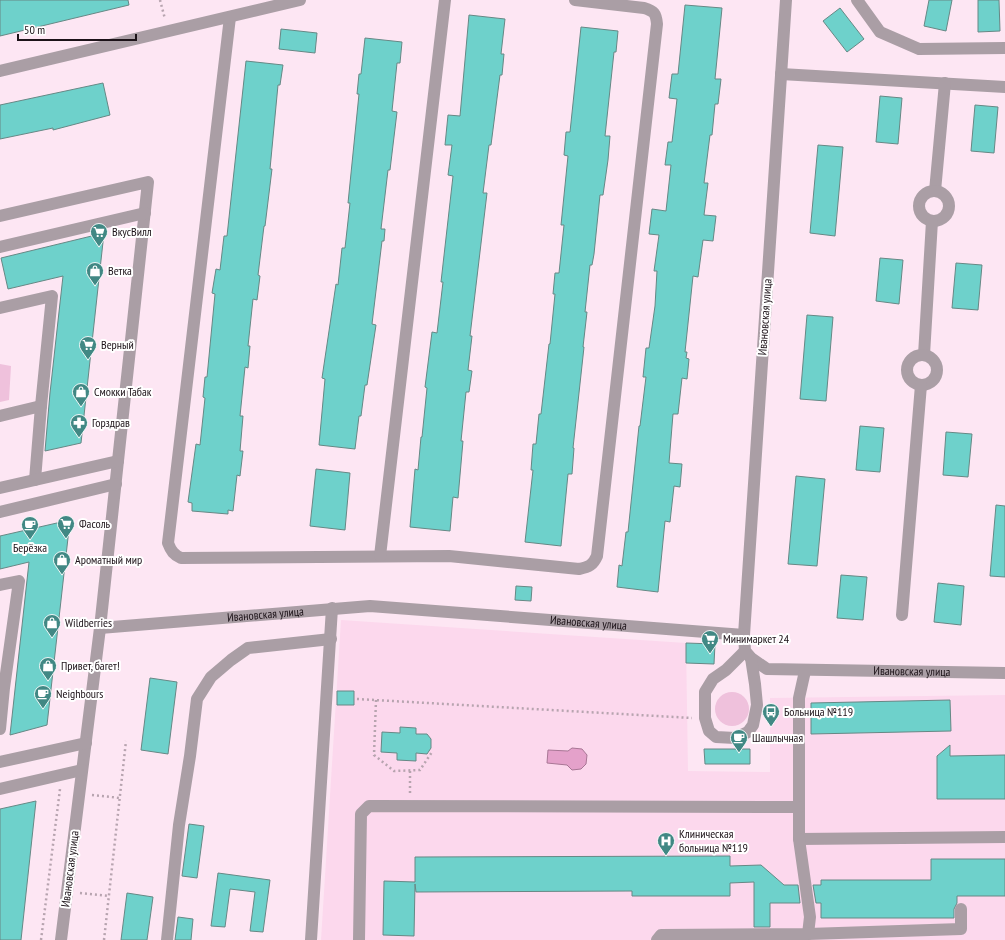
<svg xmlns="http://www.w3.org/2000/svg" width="1005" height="940" font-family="'PT Sans Narrow',sans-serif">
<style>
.built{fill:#fcd8ed}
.green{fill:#efc1dc}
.water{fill:#e4a1ca;stroke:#a87695}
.building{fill:#6ed1cb;stroke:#668885}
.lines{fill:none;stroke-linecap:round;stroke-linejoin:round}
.path{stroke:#b7a4af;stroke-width:2.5;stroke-dasharray:2 3;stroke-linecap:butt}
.minor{stroke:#aa9ea5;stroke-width:12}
.labels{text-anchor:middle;stroke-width:4;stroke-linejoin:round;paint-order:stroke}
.poi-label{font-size:12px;fill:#1c1218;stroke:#fff;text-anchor:start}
.street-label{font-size:12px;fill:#1c1218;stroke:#fff}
</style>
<rect width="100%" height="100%" fill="#fde6f3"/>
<path class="built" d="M341 620 686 643 688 771 770 772V698L1005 695V940H321Z"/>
<path class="green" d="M0 364 11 366 9 400 0 402Z
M715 709a17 17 0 1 1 34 0a17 17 0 1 1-34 0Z"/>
<path class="water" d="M572 748 582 749 587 755 586 764 581 769 572 770 567 765 547 763 548 750 568 751Z"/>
<path class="building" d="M0 0H128L129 5 0 36Z
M929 0H952L946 31 924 26Z
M978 0H999L1000 31 978 32Z
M685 5 722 8 715 79H721L718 104H715L712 135H710L704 183H708L704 215 716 216 713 241 703 240 698 277 693 276 685 352H687L686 358 689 359 687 379 682 378 678 414H673L669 463 682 464 680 487 674 486 670 522 665 521 658 592 617 587 619 565 622 566 626 532H628L639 426H640L646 377H643L646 348H649L655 306 657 271H654L659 235 649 234 652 209 666 211 671 165H665L668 142H672L677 99 669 98 672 74H678Z
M840 8 864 39 847 52 823 21Z
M469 15 505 19 501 54H504L502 75H500L491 145H489L483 193H487L470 336H472L468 370 472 371 469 392H466L461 441H463L458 498 453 497 450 531 410 527 415 469 418 470 421 437H422L427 388 425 387 432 332 437 333 443 282H441L453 176 448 175 452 145H445L448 115 460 116Z
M581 27 618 31 616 52H614L605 136H610L608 160 603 195H600L594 254 592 265H590L585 312H587L583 347H584L573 448H574L572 474H568L561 546 525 542 533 470H531L533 444H536L539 414H541L549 344H550L555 294H553L555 273H559L564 225H561L568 156 564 155 566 132H570Z
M281 29 317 33 315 53 279 49Z
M365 38 402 42 400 63H397L392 111 397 112 390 170H388L381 229H385L384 241H382L372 324 376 325 367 385H365L361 416H359L355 449 319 445 325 379 322 378 336 284 338 285 342 248H345L350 203H348L359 94H357L359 74H361Z
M246 61 283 65 280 85H278L270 169H272L265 226H264L258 275 260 276 257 300 253 299 248 346H250L248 368 245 367 240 416H243L240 451H243L240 476 237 475 233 511 228 510V514L192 511V503L188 502 196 444 200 445 205 398 203 397 205 377H207L215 294 212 293 216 269 220 270 224 236H227Z
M103 83 110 115 53 130V128L0 139V105Z
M880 96 902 98 898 144 876 142Z
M975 105 998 107 994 153 971 151Z
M818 145 843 147 835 236 810 233Z
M104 233 81 443 45 451 50 393 63 276 8 289 1 258Z
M880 258 903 260 899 304 876 301Z
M956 263 982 265 978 310 952 308Z
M807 315 833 317 826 401 800 399Z
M860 426 884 428 880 472 856 470Z
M946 432 972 434 968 477 943 475Z
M316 469 350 473 345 530 310 526Z
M796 476 825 479 817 566 788 564Z
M996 505 1005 506V577L990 576Z
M70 520 47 725 10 735 29 562 0 569V536Z
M841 575 867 577 863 620 837 618Z
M938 583 964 586 961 625 934 622Z
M516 586 532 587 531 601 515 600Z
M686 643 715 644 714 664 686 663Z
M150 678 177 682 168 754 141 750Z
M337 691H354V705H337Z
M950 700 951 731 811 734V703Z
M400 727 416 728V734H427L431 739V748L427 754 416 753V761L397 760V753L381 752 382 732 400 733Z
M950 745V756L1005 755V799H937V756Z
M704 749H750V764H705Z
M36 801 21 940H0V809Z
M189 824 204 826 197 878 182 876Z
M730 856V866L761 865 784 885H798L800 903H770V927H754V882L730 883V896H632V891L416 892 415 884 414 936 383 935 384 881 415 882V857Z
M931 859H1005V896H957V903L954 909V918H821V903H816L813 885H821V880H931Z
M218 873 270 880 263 932 250 931 255 892 230 889 225 927 211 926Z
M127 893 153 897 147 940H121Z
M178 917 193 919 191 940H175Z"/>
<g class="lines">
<path class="path" d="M160 0 165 19
M357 699 692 718
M376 700 374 755 394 771 420 770 432 752
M410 771V794
M92 795 120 798
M80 893 109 896
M41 940 60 789
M104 940 126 741"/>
<g class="minor">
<path id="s1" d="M786 0 744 635 745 651 751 658 767 669 1005 673"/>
<path d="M857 0 880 32 919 49 1005 48"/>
<path d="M230 17 168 543C171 551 174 555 181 558L449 556 579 569C589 567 593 565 597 556L657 24C656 13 654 11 644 8L575 0"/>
<path d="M0 71 300 0"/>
<path d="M781 74 1005 87"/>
<path d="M935 191 945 83"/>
<circle cx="934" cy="206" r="15"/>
<path d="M0 216 148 182 100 628 61 940"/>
<path d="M0 247 145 213"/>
<path d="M0 308 52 296 41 406"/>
<path d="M924 355 932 221"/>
<circle cx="922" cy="370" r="15"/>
<path d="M0 416 41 406 35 480"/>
<path d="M0 488 118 461"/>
<path d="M0 512 116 484"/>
<path d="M380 556 445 0"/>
<path d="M0 585 19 581 4 688 0 729"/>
<path d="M902 615 921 385"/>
<path id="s2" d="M100 628 370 606 744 635"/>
<path d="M745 651 726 670 713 679 705 692V718L709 731 716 737 735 738 748 732 753 725 757 705 755 684 751 658"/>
<path d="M805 671 799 698V839L1005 837"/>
<path d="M0 762 86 743"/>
<path d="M0 789 82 770"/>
<path d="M799 839 810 917 808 934"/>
<path d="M167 940 179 825 190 756 197 699 211 677 231 660 248 648 331 639"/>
<path d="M311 940 332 608"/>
<path d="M359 940 361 814 369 806 799 807"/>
<path d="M657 940 661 935 808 934 961 929V909"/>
</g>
</g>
<defs>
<symbol id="supermarket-pin" viewBox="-11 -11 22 30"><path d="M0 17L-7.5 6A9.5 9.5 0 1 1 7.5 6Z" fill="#418884" stroke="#fff"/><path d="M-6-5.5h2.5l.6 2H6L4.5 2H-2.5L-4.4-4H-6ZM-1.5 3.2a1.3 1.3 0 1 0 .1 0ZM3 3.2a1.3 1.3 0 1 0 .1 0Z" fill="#fff"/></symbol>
<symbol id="shop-pin" viewBox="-11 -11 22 30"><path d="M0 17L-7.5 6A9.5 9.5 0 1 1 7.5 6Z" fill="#418884" stroke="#fff"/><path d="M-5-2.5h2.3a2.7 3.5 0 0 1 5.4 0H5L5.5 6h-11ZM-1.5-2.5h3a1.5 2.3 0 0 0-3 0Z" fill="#fff"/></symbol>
<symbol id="pharmacy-pin" viewBox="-11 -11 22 30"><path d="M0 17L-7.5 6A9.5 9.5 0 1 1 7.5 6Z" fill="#418884" stroke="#fff"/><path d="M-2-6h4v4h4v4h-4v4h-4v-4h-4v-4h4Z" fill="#fff"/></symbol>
<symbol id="cafe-pin" viewBox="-11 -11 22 30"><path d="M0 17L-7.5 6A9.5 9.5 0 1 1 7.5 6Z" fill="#418884" stroke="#fff"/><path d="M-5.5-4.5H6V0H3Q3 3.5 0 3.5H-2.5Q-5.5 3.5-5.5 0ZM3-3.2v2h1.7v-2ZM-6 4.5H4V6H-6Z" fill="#fff"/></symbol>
<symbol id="bus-pin" viewBox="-11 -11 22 30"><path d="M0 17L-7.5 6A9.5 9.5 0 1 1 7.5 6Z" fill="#418884" stroke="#fff"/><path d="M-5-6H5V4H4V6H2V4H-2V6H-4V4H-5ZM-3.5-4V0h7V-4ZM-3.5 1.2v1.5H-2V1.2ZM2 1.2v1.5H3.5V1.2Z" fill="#fff"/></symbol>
<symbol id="hospital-pin" viewBox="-11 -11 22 30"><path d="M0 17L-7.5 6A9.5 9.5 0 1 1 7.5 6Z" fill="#418884" stroke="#fff"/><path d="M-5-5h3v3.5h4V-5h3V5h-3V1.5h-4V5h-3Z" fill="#fff"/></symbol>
</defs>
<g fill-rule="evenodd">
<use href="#supermarket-pin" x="89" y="222" width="20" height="27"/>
<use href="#shop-pin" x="85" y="261" width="20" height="27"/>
<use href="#supermarket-pin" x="78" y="335" width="20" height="27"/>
<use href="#shop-pin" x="71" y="382" width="20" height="27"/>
<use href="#pharmacy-pin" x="69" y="413" width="20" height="27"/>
<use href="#supermarket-pin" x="56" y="514" width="20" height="27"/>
<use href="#cafe-pin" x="20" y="515" width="20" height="27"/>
<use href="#shop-pin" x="52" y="550" width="20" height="27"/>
<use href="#shop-pin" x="42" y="613" width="20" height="27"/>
<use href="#supermarket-pin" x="700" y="629" width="20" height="27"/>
<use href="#shop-pin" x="38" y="656" width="20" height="27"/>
<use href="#cafe-pin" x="33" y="684" width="20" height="27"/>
<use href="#bus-pin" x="761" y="702" width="20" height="27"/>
<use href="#cafe-pin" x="729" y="728" width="20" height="27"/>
<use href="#hospital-pin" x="656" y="831" width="20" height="27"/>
</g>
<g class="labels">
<g class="poi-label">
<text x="112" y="236">ВкусВилл</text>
<text x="108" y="275">Ветка</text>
<text x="101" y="349">Верный</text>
<text x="94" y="396">Смокки Табак</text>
<text x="92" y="427">Горздрав</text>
<text x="79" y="528">Фасоль</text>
<text x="30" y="552" text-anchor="middle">Берёзка</text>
<text x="75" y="564">Ароматный мир</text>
<text x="65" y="627">Wildberries</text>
<text x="723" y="643">Минимаркет 24</text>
<text x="61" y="670">Привет, багет!</text>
<text x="56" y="698">Neighbours</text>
<text x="784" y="716">Больница №119</text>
<text x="752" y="742">Шашлычная</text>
<text x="679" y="838">Клиническая<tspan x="679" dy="14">больница №119</tspan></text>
</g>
<g class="street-label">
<text transform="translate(765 317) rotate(-86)" y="4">Ивановская улица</text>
<text dy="4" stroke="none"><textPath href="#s2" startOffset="166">Ивановская улица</textPath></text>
<text dy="4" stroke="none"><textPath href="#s2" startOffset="490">Ивановская улица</textPath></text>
<text dy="4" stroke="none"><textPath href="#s1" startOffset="826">Ивановская улица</textPath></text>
<text transform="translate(70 869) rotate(-83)" y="4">Ивановская улица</text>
</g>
</g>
<path d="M18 34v6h118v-6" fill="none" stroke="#1c1218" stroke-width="2"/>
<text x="24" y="34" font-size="12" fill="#1c1218" stroke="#ffffff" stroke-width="3" paint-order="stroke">50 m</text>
</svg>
